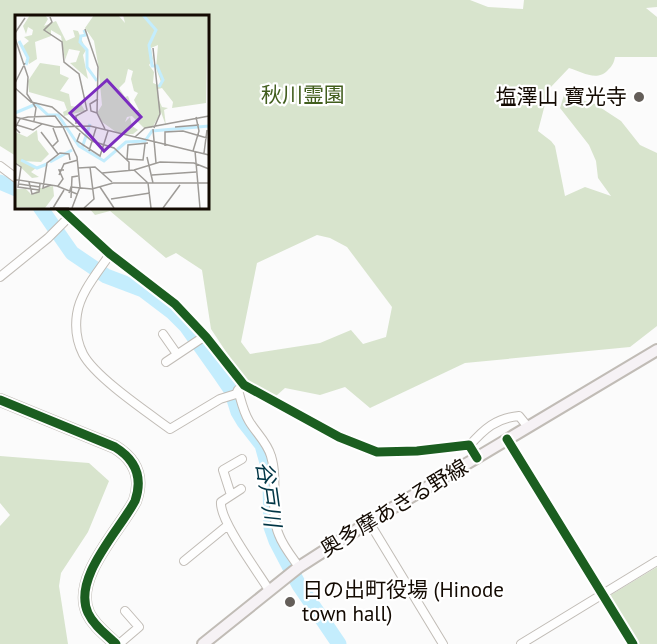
<svg xmlns="http://www.w3.org/2000/svg" width="657" height="644" font-family="'PT Sans','Noto Sans JP',sans-serif">
<style>
.green{fill:#d8e4cd;fill-rule:evenodd}
.lines{fill:none;stroke-linecap:round;stroke-linejoin:round}
.river{stroke:#c4edfd;stroke-width:15}
.street-casing{stroke:#c1bcb6;stroke-width:10}
.secondary-casing{stroke:#c1bcb6;stroke-width:14}
.street{stroke:#fefefe;stroke-width:8}
.secondary{stroke:#f6f2f5;stroke-width:10}
.cycleway-casing{stroke:#fff;stroke-width:13}
.cycleway{stroke:#1b5e20;stroke-width:9}
.poi-dot{fill:#645e59;stroke:#fff;stroke-width:2}
.labels{text-anchor:middle;stroke-width:4.5;stroke-linejoin:round;paint-order:stroke}
.park-label{font-size:21px;fill:#425e1e;stroke:#fff}
.poi-label{font-size:21px;fill:#130a02;stroke:#fff;text-anchor:end}
.street-label{font-size:21px;fill:#130a02;stroke:#fff}
.water-label{font-size:22px;font-style:italic;fill:#003545;stroke:#fff}
.inset-river{fill:none;stroke:#c4edfd;stroke-width:3}
.inset-road{fill:none;stroke:#9e9b97;stroke-width:1.5}
.view{fill:#7b2cbf;fill-opacity:0.15;stroke:#7b2cbf;stroke-width:3}
.inset-edge{fill:none;stroke:#130a02;stroke-width:3}
</style>
<rect width="100%" height="100%" fill="#fbfbfb"/>
<path class="green" d="M0 0H470L488 7 523 9 524 0H657V7L646 8 657 17V57H615C614 63 612 66 608 70 597 82 582 72 569 68L549 89 538 131 551 141 555 146 565 196 585 187 611 196 598 178 596 161 589 145 560 108 564 95 595 104 621 121 640 145 657 153V326L630 347 465 363 370 408 345 387 320 395 285 388 276 396 246 382 211 329 202 270 176 253 166 258 110 211 95 215 88 207H207V16H16V156L0 146ZM317 235 330 238 347 247 392 307 386 337 363 344 351 330 320 343 250 354 241 342 257 263Z
M0 456 89 463 109 481 88 532 61 573 59 586 68 644H0V526L10 515 0 503Z
M657 567V644H638L609 596Z"/>
<g class="lines">
<path class="river" d="M0 182 16 189
M40 207 72 253 106 276 143 290 172 312 186 326 220 374 231 390 238 412 244 422 262 445 267 463 270 482 271 527 276 541 299 585 339 644"/>
<defs>
<path id="street" d="M0 166 16 178
M59 207 110 254 175 304 206 337 244 385 339 437 377 452 417 451 469 445 477 458
M110 254C99 271 80 292 77 314 75 327 77 342 83 354 95 377 147 412 170 429L220 399 236 394 238 390
M0 277 48 238 69 217
M163 334 177 354
M166 362 205 336
M241 388 238 390C241 400 243 411 249 421 256 433 267 442 271 456 279 481 269 512 279 535 283 546 292 557 299 567
M507 439 633 644
M469 446C484 429 496 418 519 416L528 427
M241 489 221 502C219 520 258 572 269 590
M231 495 223 470 242 459
M369 522 443 644
M184 561 228 525
M119 644 139 627 125 611
M521 644 657 561"/>
<path id="secondary" d="M0 400 115 447C136 460 143 478 135 501 119 531 72 578 88 613 94 626 107 635 116 644
M203 644 299 567 369 522 657 350"/>
</defs>
<use href="#street" class="street-casing"/>
<use href="#secondary" class="secondary-casing"/>
<use href="#street" class="street"/>
<use href="#secondary" class="secondary"/>
<defs>
<path id="cycleway" d="M59 207 110 254 175 304 206 337 244 385 339 437 377 452 417 451 469 445 477 458
M0 400 115 447C136 460 143 478 135 501 119 531 72 578 88 613 94 626 107 635 116 644
M507 439 633 644"/>
</defs>
<use href="#cycleway" class="cycleway-casing"/>
<use href="#cycleway" class="cycleway"/>
</g>
<g class="poi-dot">
<circle cx="639" cy="97" r="6"/>
<circle cx="290" cy="602" r="6"/>
</g>
<g class="labels">
<g class="park-label">
<text x="303" y="102">秋川霊園</text>
</g>
<g class="poi-label">
<text x="627" y="104">塩澤山 寶光寺</text>
<text x="302" y="597" text-anchor="start">日の出町役場 (Hinode<tspan x="302" dy="24">town hall)</tspan></text>
</g>
<g class="street-label">
<text transform="translate(394 508) rotate(-31)" y="7">奥多摩あきる野線</text>
</g>
<g class="water-label">
<text transform="translate(269 494) rotate(82)" y="8">谷戸川</text>
</g>
</g>
<g transform="translate(15 15)">
<rect width="194" height="194" fill="#fbfbfb"/>
<path d="M15 0H30L33 4 29 11 41 6 51 26 60 22 58 15 63 16 71 35 68 40 73 64 55 48 61 47 65 36 54 34 50 45 46 21 36 15V21L20 27 22 44 14 49 8 31 14 26 9 22 17 20 18 15 13 12 11 19 8 11ZM79 0H103L110 8 108 0H193L191 88 157 93 158 87 147 73 143 74V83L147 92 153 93 149 95 151 111 146 97 137 113H129L117 101 112 102 110 107 115 102 117 111 123 115 118 119H104L87 107 82 98 87 90 83 49 79 26 70 13ZM143 30 141 53 146 67 143 70 138 68 139 57 134 50 138 44 136 33ZM113 54 118 56 116 64 119 76 123 78 119 85 124 95H118L113 81 110 82 104 73 110 67ZM25 48 45 51V59L54 63 45 76 54 79 56 91 62 92 65 87 70 96 49 101 48 97 52 95 49 87 14 77 13 66ZM22 115 23 125 34 139 26 147 6 146 22 152 16 157 24 162 17 163 0 147V117L12 122ZM38 171 39 181 30 193 0 192V174H11L17 180 25 173Z" fill="#d8e4cd" fill-rule="evenodd"/>
<path class="inset-river" d="M128 0 141 15 134 30 137 51H142L148 65 144 72M69 15 71 20 66 21 65 27 72 35V52L82 66M4 26 13 43 11 50M0 98 21 89 33 100H43L64 131 89 146 111 127 130 126 137 116 194 111M67 133 75 109M6 145 22 153 32 149M35 147 57 135"/>
<path class="inset-road" d="M35 2 37 7 29 15 47 27 49 47 64 59 72 95 61 101V109M70 14 83 52 82 98 90 114M0 18 10 3M0 23 13 62 12 79 21 93 19 106M138 33 145 99 139 113M0 68 10 48M0 73 16 87 37 92 77 126 99 133 114 147V155M82 98 76 96 75 89 83 84M0 102 40 112 75 111 194 140M2 110 18 115 27 109M48 112 62 142 65 172 57 193M160 112 184 110M138 114 141 148M26 117 43 139M5 118 0 113 5 104 13 102 40 101 48 112M65 118 62 126 85 141 93 116M120 122 130 113 194 101M150 131V117L168 116 192 123M37 132 43 126 38 113M74 136 81 113M178 136 184 116 181 102M180 136 185 193M189 138 192 115M132 142 138 168M111 144 128 145 130 129M112 144 113 130 133 128M0 148 6 152 4 165H0M63 153 80 152 97 167M119 155 133 168 136 193M87 158 119 155 145 147 179 148 194 154M44 160 49 149 63 145M137 160 181 157M14 167 17 179 24 177 25 169M4 169 25 172M36 170 28 173 32 148 45 138 54 139 55 145M43 171 48 164 44 155H49M85 172 99 193M24 175 3 172 4 165 42 171 62 179M54 178 56 172 77 174 98 168H194M56 183 57 162 63 161M96 184 135 178M35 193H54M38 193 49 175M69 193 79 184 75 152M148 193 165 170"/>
<path class="view" d="M92 65 126 102 89 136 55 98Z"/>
<rect width="194" height="194" class="inset-edge"/>
</g>
</svg>
